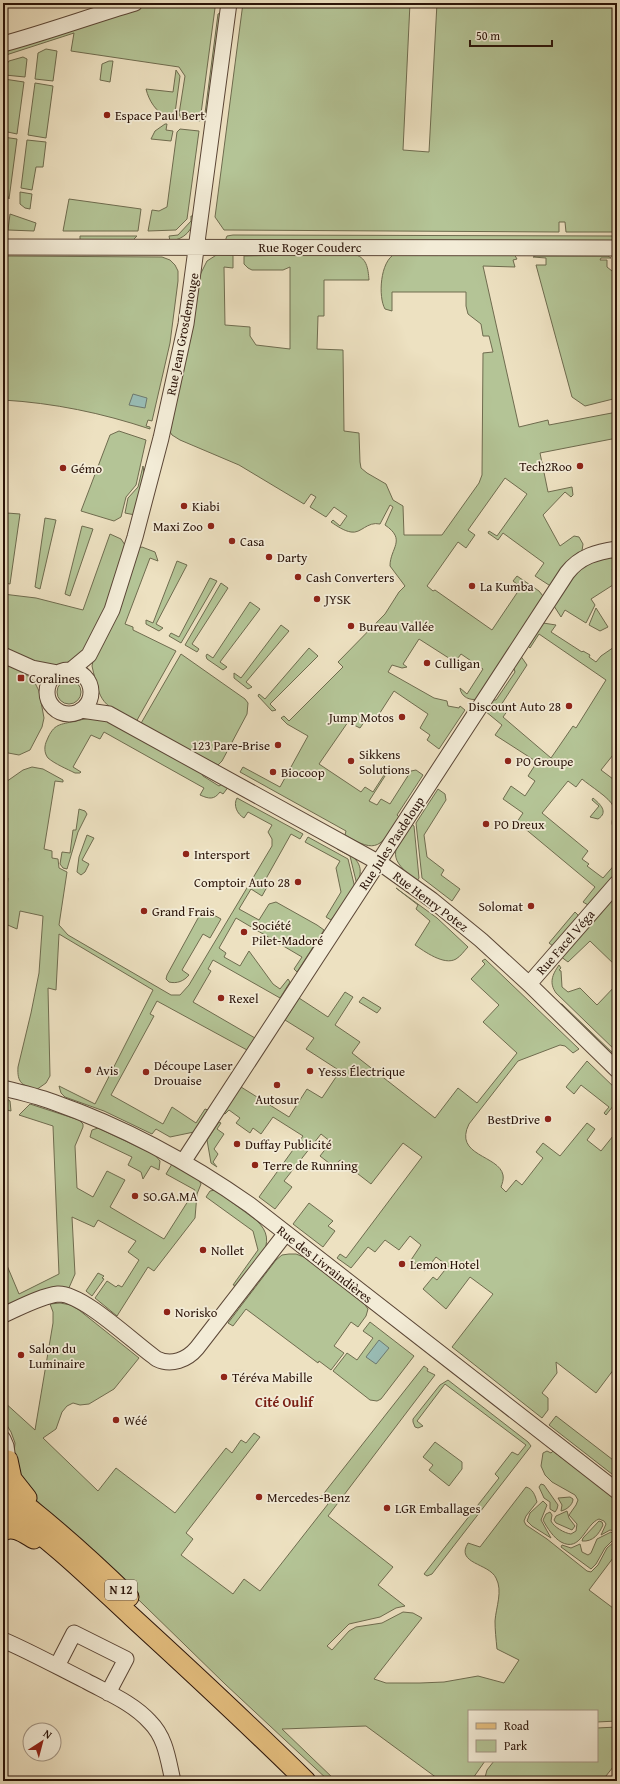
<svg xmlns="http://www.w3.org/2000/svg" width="620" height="1784" font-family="'Gentium Book Plus',serif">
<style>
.green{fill:#b4c496;stroke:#6f6c4f}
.water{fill:#99bdb6;stroke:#6d7970}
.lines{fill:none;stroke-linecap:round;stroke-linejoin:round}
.minor-casing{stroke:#5b4636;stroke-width:17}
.major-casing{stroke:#2a1308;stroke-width:21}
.minor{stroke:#f3ecd7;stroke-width:15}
.major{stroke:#e6c080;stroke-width:19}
.poi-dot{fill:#8f2418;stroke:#f3ecd7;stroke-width:1.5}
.labels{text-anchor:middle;stroke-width:3.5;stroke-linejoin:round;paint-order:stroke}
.shield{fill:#f3ecd7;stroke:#665446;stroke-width:1}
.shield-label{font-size:12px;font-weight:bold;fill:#2a1308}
.poi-label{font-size:13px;fill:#2a1308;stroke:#f3ecd7;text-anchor:start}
.street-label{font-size:13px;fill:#2a1308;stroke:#f3ecd7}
.neighbourhood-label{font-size:14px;font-weight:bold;fill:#7a1f14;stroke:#f3ecd7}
</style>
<rect width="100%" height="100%" fill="#ede1c1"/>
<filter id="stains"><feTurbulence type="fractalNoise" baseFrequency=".005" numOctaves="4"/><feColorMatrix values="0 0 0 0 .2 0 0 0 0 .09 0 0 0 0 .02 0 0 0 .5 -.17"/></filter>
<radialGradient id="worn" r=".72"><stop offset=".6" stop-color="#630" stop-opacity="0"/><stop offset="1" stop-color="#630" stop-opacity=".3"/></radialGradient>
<path class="green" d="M163 3H211L215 8 200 121 181 118 179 114 185 76 179 67 71 51 74 33 3 56V48L119 11Z
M243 3H410L403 150 429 152 437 3H617V232H566L565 222H559V232L224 230 215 217Z
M222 12 208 119 204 121 218 14Z
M46 49 57 51 53 81 35 79 38 53Z
M23 57 27 59 25 77 5 75 6 65 9 61Z
M109 61H113L110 82 100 80 102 64Z
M176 70 180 76 175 113H169L168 118C156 112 149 101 146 89L173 92Z
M4 79 24 82 17 134 3 131Z
M35 83 53 86 46 138 28 135Z
M165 124H167L166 130 173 131 171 141 151 139 155 131Z
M180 129 199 131 187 219 176 230 148 231 152 210 159 211 167 207 177 132Z
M3 137 17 139 9 199 3 185Z
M27 140 46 142 43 167H36L32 190 21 188Z
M20 192 32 194 30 209 25 208 20 204Z
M69 199 141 209 138 231H63Z
M10 214 36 223 34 231 8 230Z
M191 216H195C192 231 185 239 170 241L169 236 178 235 191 221Z
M233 235 617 236V243L225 241 227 236Z
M80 236H137L131 242H80Z
M218 254H231L233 256V268L224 267 225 325 250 327V336L256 345 290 349V267L283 270H252L248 268 244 264V256L353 254C367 257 368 268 369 280H324V316H318L317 349 343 350 344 431 359 433 360 462 361 468 367 473 386 484 393 500 403 506 404 535H442L479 483 482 475 483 353 493 352 489 336H483L481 324 468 314 466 306V292H392V311L385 309C378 297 380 261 395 254H514L517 259 513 260 515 267 483 266 519 427 548 420 549 425 617 412V438L540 453 548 492 572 487 573 495 571 497 565 492 543 515 560 546 574 536 579 537 583 544 582 551 552 587 535 576 544 563 503 533 498 540 488 533 489 531 497 536 527 494 505 478 468 530 475 535 466 548 458 542 427 586 433 591 435 590 492 630 521 587 513 581 517 576 539 591 543 596 478 699C470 701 461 697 460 688L467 694 483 669 461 654 455 662 419 639 403 664 407 667 402 668 392 665 388 672 434 698 447 701 448 706 459 708 460 706 465 710 439 749 427 740 430 735 420 728 428 714 394 691 376 719 369 715 360 728 348 722 319 764 361 792 365 787 373 792 384 775 385 776 369 801 377 805 381 799 390 804 411 771 416 770 423 775 397 815 400 818C380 846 378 855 345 835L346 831 240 772 243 767 280 787 308 736 287 724 281 718 284 716 289 721 343 667 338 662 385 614 399 592 405 586 390 566C390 548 407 540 385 525L393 507 390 505 380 524C367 521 361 534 351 532 344 531 337 526 331 522L333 520 340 526 347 516 334 507 326 517 310 507 316 497 311 494 304 504 239 465 180 440 172 435 169 430 200 275 207 261Z
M3 256 162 257 170 260 175 265 178 271V281L170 343 152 421 148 420 146 426 150 427V429C102 413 54 403 3 400Z
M536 256H608L611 258H601L600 260H607V267L617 275V398L585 406 572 397 536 265H546V258L533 257Z
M119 431 146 440 136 485 126 497 121 517 114 521 81 511 110 435Z
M143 466 145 479 135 515 125 513 128 498 138 487Z
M7 513 20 514 10 584 5 583Z
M45 518 56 520 40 589 35 587Z
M82 526 93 529 70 596 65 594Z
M110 534 121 539 125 545 106 608 85 651 73 661 47 667 3 649V594L36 598 83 610Z
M142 547 155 552 158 561 150 558 125 624 133 627V630L176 651 136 722C101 703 101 705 92 666L93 661 139 548Z
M617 556V566L612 569 617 577V584L616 583 591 599 595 605 586 623 565 610 561 617 554 606 576 572 594 560Z
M177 561 187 565 156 624 163 628 159 631 146 624V620L153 623Z
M210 578 217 581 181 643 169 636 171 633 179 637Z
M221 583 228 588 192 644 199 649 197 652 185 645Z
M250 602 260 609 220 662 227 667 223 670 207 659 206 656 207 654 213 658Z
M596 608 608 627 600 631 589 625Z
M543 623 556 625 551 632 582 652 583 651 590 655 589 657 596 662 601 656 617 645V750L601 770 617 782V817L614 821 617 824 616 830C607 823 617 815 613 806 610 798 590 786 582 779L576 787 568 781 542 813 588 851 582 859 589 864 587 866 603 878 617 862V875L593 903 588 905 583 902 595 887 517 822 523 813 503 799 511 786 525 796 535 781 528 776 537 762 495 735 502 725 485 711 490 700H496L515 672 513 665 520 655 527 665 501 705 508 710 503 717 551 758 573 726 576 728 606 680 539 634 530 648 528 646Z
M281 625 289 631 246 682 252 687 248 689 234 678V673L241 678Z
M309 648 318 656 270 704 276 710 272 711 258 696 259 694 265 699Z
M181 654 245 699 248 703 247 714 222 761 218 765 140 725Z
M3 661 24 673 34 681 39 691 44 718 42 727 30 750 19 755 3 752Z
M57 692a12 12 0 1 1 24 0a12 12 0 1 1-24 0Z
M100 717 199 769 203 776 219 786 224 783 229 786 223 794 220 792C214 800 209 799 200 795L204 788 104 732 100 739 91 735 73 767 81 772 80 773H75C67 769 55 764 48 758 44 753 44 746 47 740 54 723 60 725 75 721 84 719 91 718 100 717Z
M32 767 43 769 63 780V782L55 781 44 849 52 851V858L58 859 59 868 67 872 59 925 68 935 171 995H180L189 985 272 846V839L268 832 272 825 248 812 244 818C237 814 233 805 237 798L303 834 300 839 291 834 263 884 267 887 262 896 251 889 239 909 259 920 269 904 276 902 317 925 324 930 297 972 294 969 302 957 236 918 219 948 226 953 224 957 240 966 249 951 273 984 280 989 288 979 290 982 280 998 213 960 208 969 211 971 193 1002 255 1038 247 1050 157 1001 150 1014 154 1016 111 1095 163 1124 172 1107 196 1123 205 1109 208 1110 194 1132 170 1137 156 1129 152 1134 104 1111 65 1097 61 1093 59 1086 95 1104 153 990 59 934 56 990 48 988 50 1076 46 1083 36 1090C22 1085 17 1083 18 1067L31 1013 39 973 43 916 20 911 17 929 3 923 8 878 3 877V784L23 770Z
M438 789 445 794 446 800 424 835 427 857 444 870 441 875 460 889 452 901 422 878 416 823Z
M593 798C600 804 609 812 598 819L590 817 599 806 592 800Z
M79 809 85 811 87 814 78 832 67 869 63 868 60 864 62 852 70 853 73 830H76Z
M410 823 414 826 419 878 417 881C387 858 392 852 410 823Z
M87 835 94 838 82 860 89 864 85 872 81 875 77 872 79 857Z
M308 837 348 859 355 888 331 920 326 917 341 892 336 868 340 861 305 842Z
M339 847C355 858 366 863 357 885L350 856 337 849Z
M396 888 437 918 468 947C464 951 461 956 456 959 444 966 424 951 415 945L430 921 416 909 418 905Z
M617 890V907L613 912 617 915V967L590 941 568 962 560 956Z
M203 909 221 919 210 938 203 934 182 970 189 975C184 981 177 984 169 982L166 979 167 975Z
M575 912 578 915 579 920 553 946 549 943Z
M485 959 579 1049 573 1053 565 1046 560 1045 518 1061 469 1124C453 1156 499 1155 503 1175 504 1179 502 1184 501 1187L506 1192 516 1180 522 1185 543 1158 536 1152 543 1143 560 1156 587 1123 595 1129 587 1140 601 1151 617 1131V1365L596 1393 556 1362 557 1373 542 1393 548 1398V1410L542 1418 452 1347 493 1294 470 1277 446 1309 423 1289 433 1277 437 1280 448 1266 436 1257 425 1271 411 1260 421 1245 410 1236 399 1250 385 1240 375 1252 368 1247 351 1268 337 1258 340 1254 346 1258 422 1157 403 1143 371 1184 340 1160 334 1167 320 1156 331 1142 321 1134 284 1181 292 1187 275 1209 259 1197 303 1136 273 1117 261 1134 253 1128 250 1133 236 1123 240 1118 229 1110 225 1114 223 1113 241 1087 289 1117 307 1089 322 1098 340 1071 306 1049 314 1038 285 1020 299 998 328 1017 345 992 353 997 335 1025 360 1042 352 1053 435 1118 458 1088 477 1103 517 1053 483 1022 499 1005 471 979 485 964 482 961Z
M559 965 561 968 559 970 561 971 562 987 568 992 580 988 597 1005 617 984V1052L556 993C549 983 552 975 559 965Z
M363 997 381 1008 377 1013 359 1002Z
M560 1004H562L617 1057V1062Z
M587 1061 617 1090V1101L606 1115 604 1113 609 1107 581 1085 574 1094 566 1087Z
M3 1096 10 1101 11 1111 3 1109Z
M30 1104 79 1120 83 1124V1127L75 1146 77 1188 93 1197 107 1171 125 1180 110 1207 164 1239 195 1190 166 1174 172 1164 199 1180 201 1184 197 1194 195 1218 154 1271 148 1267 117 1316 95 1298 107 1281 116 1287 118 1285 122 1287 139 1260 128 1252 136 1241 98 1220 94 1227 72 1217 75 1274 68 1290 3 1308V1256L19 1294 59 1274 53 1126 19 1115Z
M219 1122 221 1123 217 1129 224 1134 214 1149 218 1154 213 1162 217 1167 211 1163 207 1140Z
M98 1128 155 1155 160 1161 159 1170 151 1166 143 1179 141 1172 128 1165 132 1157 90 1137 92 1130Z
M215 1190 256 1220C282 1243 254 1265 239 1286L233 1285 258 1250 253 1231 206 1197 210 1191Z
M309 1203 333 1221 328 1226 335 1231 323 1247 293 1224Z
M289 1254H296L304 1257 363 1302 368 1309 366 1316 358 1327 351 1322 334 1346 344 1353 331 1370 319 1361 318 1363 246 1309 233 1326 228 1323 276 1260 282 1255Z
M98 1273 104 1276 102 1278 104 1279 92 1296 86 1291Z
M60 1303 71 1305 79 1310 139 1358 114 1389 89 1404 80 1405 73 1403 67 1406 62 1412 56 1429 43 1438 98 1491 116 1468 175 1513 226 1448 232 1453 241 1440 246 1443 254 1433 260 1437 186 1533 193 1539 181 1555 233 1594 244 1579 260 1591 328 1504 321 1497 424 1366 428 1369 427 1371 435 1375 328 1516 393 1567 378 1585 405 1606 396 1608 380 1617 349 1624 327 1646 332 1650 349 1631 356 1627 382 1623 403 1612 413 1613 422 1618 374 1679 386 1683H420L444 1682 478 1676 504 1683 519 1660 497 1649C496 1639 495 1630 495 1621 496 1607 503 1591 496 1578 489 1563 455 1564 468 1543L480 1547 526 1487C533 1489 535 1495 537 1502L526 1516 524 1521 526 1525 547 1539 587 1571 591 1572 598 1565 607 1548 615 1541 617 1538V1557L615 1559 613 1558 589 1590 617 1611V1721L597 1722V1711H469V1761H485L471 1781H441L366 1726 282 1729 336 1781H329L225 1684 27 1491 13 1462 15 1443 11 1432 3 1419V1401L35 1430 53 1323V1312L50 1304Z
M370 1322 414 1356 381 1399 377 1401 370 1400 333 1371 347 1353 357 1360 373 1338 363 1331Z
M448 1380 528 1442 531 1446 432 1574 427 1576 424 1574 499 1478 495 1474 512 1452 518 1455 526 1445 445 1384 417 1421 423 1426 418 1428 415 1427 413 1422V1419L440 1385Z
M556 1416 617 1463V1478L549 1425Z
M435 1442 462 1462V1469L449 1486 429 1470 433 1465 423 1457Z
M547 1451 551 1453 553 1451 617 1500V1534L615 1531 610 1530 601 1535 606 1524 604 1521 599 1519C585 1524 581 1553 561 1542 554 1538 547 1528 543 1520L546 1514 550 1512 552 1515 551 1521C554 1527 564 1533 571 1534L576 1531 577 1524 569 1515 576 1505 578 1500 575 1495 552 1482 545 1475 541 1466 543 1453Z
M541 1484 544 1485 558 1505 557 1509 555 1512 550 1509V1502L544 1498 539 1487Z
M570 1497 573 1499C573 1505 566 1510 561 1511L562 1505 558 1498Z
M543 1501 547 1505 541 1520 551 1538 532 1526 527 1521 530 1513Z
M567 1511 569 1518 575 1526 572 1530 556 1523 554 1520 556 1516Z
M599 1521 602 1522 603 1525C599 1534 593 1542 582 1541L583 1538Z
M611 1532 614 1535V1539L605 1548 596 1564 591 1569 561 1547 562 1545 571 1548 580 1544 582 1552 588 1555 591 1553 597 1539Z
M617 1727V1762L602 1781H484L487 1770 494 1761H597V1728Z"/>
<path class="water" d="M133 394 147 398 145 408 129 405Z
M379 1340 389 1348 376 1364 366 1357Z"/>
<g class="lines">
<defs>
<path id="minor" d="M3 44C47 32 91 16 135 3
M3 247 617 248
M3 655 32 668 58 673
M71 670 89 655 112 610 135 537 161 438 186 324 229 3
M47 692a22 22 0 1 1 44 0a22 22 0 1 1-44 0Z
M81 710 109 714 383 865 432 900 481 940 529 984 617 1070
M529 984 617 883
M3 1088C20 1092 37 1096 53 1102 124 1127 189 1162 250 1205L617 1491
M183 1162 567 573C580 556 597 552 617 549
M3 1315C19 1308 41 1296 58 1294 83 1293 135 1344 157 1359 171 1366 187 1360 197 1348L286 1233
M3 1439 6 1446 8 1460
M3 1640C31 1652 58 1667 86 1681 108 1693 133 1703 150 1722 166 1738 168 1760 173 1781
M57 1666 74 1633 126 1659 108 1693"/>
<path id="major" d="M8 1460 12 1479 27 1498
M3 1488C48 1521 89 1558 129 1597
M3 1508C49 1537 92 1580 132 1617 191 1671 249 1725 306 1781
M3 1531C14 1525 25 1534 34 1539"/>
</defs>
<use href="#minor" class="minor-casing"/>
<use href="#major" class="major-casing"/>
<use href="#minor" class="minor"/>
<use href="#major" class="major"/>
</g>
<g class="poi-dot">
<circle cx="107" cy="115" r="4"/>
<circle cx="580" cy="466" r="4"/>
<circle cx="63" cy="468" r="4"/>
<circle cx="184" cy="506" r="4"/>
<circle cx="211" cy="526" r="4"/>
<circle cx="232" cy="541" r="4"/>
<circle cx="269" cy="557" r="4"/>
<circle cx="298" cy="577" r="4"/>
<circle cx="472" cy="586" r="4"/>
<circle cx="317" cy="599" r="4"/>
<circle cx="351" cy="626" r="4"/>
<circle cx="427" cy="663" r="4"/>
<rect x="17" y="674" width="8" height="8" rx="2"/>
<circle cx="569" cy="706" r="4"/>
<circle cx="402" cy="717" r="4"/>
<circle cx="278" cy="745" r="4"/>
<circle cx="351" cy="761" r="4"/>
<circle cx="508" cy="761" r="4"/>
<circle cx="273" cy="772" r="4"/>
<circle cx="486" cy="824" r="4"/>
<circle cx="186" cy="854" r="4"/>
<circle cx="298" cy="882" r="4"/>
<circle cx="531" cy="906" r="4"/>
<circle cx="144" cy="911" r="4"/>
<circle cx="244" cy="932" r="4"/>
<circle cx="221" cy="998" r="4"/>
<circle cx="88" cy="1070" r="4"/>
<circle cx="310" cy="1071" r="4"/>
<circle cx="146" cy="1072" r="4"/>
<circle cx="277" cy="1085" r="4"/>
<circle cx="548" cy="1119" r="4"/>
<circle cx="237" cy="1144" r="4"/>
<circle cx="255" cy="1165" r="4"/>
<circle cx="135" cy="1196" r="4"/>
<circle cx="203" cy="1250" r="4"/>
<circle cx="402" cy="1264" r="4"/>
<circle cx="167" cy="1312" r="4"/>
<circle cx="21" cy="1355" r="4"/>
<circle cx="224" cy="1377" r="4"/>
<circle cx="116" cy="1420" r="4"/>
<circle cx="259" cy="1497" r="4"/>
<circle cx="387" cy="1508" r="4"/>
</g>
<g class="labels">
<rect class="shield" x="105" y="1580" width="32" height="20" rx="3"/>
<g class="shield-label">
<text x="121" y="1594">N 12</text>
</g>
<g class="poi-label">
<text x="115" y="120">Espace Paul Bert</text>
<text x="572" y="471" text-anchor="end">Tech2Roo</text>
<text x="71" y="473">Gémo</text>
<text x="192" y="511">Kiabi</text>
<text x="203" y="531" text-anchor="end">Maxi Zoo</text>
<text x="240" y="546">Casa</text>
<text x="277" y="562">Darty</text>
<text x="306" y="582">Cash Converters</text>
<text x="480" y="591">La Kumba</text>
<text x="325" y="604">JYSK</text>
<text x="359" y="631">Bureau Vallée</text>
<text x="435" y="668">Culligan</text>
<text x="29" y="683">Coralines</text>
<text x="561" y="711" text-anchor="end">Discount Auto 28</text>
<text x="394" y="722" text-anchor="end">Jump Motos</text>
<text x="270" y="750" text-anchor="end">123 Pare-Brise</text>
<text x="359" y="759">Sikkens<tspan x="359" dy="15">Solutions</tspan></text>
<text x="516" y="766">PO Groupe</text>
<text x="281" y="777">Biocoop</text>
<text x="494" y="829">PO Dreux</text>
<text x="194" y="859">Intersport</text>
<text x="290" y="887" text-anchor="end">Comptoir Auto 28</text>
<text x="523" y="911" text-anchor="end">Solomat</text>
<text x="152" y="916">Grand Frais</text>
<text x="252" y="930">Société<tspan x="252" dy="15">Pilet-Madoré</tspan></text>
<text x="229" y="1003">Rexel</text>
<text x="154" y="1070">Découpe Laser<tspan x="154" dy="15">Drouaise</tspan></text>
<text x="96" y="1075">Avis</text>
<text x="318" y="1076">Yesss Électrique</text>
<text x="277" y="1104" text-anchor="middle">Autosur</text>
<text x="540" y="1124" text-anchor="end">BestDrive</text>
<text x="245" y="1149">Duffay Publicité</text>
<text x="263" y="1170">Terre de Running</text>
<text x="143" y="1201">SO.GA.MA</text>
<text x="211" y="1255">Nollet</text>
<text x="410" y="1269">Lemon Hotel</text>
<text x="175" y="1317">Norisko</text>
<text x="29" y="1353">Salon du<tspan x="29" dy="15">Luminaire</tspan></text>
<text x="232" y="1382">Téréva Mabille</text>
<text x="124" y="1425">Wéé</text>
<text x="267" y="1502">Mercedes-Benz</text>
<text x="395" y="1513">LGR Emballages</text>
</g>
<g class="street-label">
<text x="310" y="252">Rue Roger Couderc</text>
<text transform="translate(182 334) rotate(-79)" y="5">Rue Jean Grosdemouge</text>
<text transform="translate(391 843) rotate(-57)" y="5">Rue Jules Pasdeloup</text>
<text transform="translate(431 901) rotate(37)" y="5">Rue Henry Potez</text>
<text transform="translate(565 942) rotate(-49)" y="5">Rue Facel Véga</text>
<text transform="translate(325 1264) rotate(38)" y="5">Rue des Livraindières</text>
</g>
<g class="neighbourhood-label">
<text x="284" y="1407">Cité Oulif</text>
</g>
</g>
<rect width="620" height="1784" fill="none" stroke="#ede1c1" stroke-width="16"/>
<rect x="4" y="4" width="612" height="1776" fill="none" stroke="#2a1308" stroke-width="2"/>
<rect x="8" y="8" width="604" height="1768" fill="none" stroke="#2a1308"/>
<rect x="468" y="1710" width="130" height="52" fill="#f3ecd7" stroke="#a39584"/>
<rect x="476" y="1723" width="20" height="6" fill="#e6c080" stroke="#a39584"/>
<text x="504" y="1730" font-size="12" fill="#2a1308">Road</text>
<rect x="476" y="1740" width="20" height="12" fill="#b4c496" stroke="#a39584"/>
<text x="504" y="1750" font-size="12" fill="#2a1308">Park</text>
<g transform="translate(42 1742) rotate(36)"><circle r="19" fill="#f3ecd7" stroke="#a39584"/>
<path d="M0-3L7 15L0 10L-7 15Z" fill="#8f2418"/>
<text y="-6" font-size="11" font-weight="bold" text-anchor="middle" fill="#2a1308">N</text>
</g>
<path d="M470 40v6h82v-6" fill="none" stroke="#2a1308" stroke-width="2"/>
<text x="476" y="40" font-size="12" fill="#2a1308" stroke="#f3ecd7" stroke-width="3" paint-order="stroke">50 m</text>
<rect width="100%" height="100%" filter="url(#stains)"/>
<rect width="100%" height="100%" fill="url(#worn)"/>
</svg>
